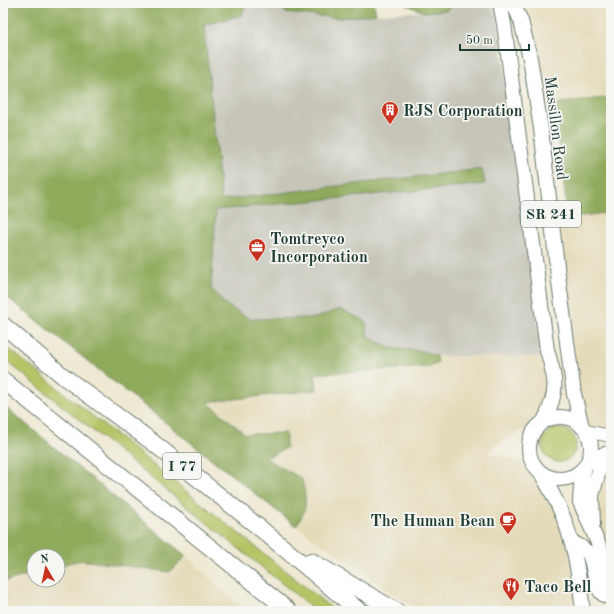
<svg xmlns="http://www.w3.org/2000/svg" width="614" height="614" font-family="'Old Standard TT',serif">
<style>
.built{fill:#e4dbba;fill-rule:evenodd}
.industrial{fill:#c6c5b8}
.green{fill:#b6c466;stroke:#6a804d}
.forest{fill:#90aa5b;stroke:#587448}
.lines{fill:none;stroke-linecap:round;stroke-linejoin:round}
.secondary-casing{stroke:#68796c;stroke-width:14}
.primary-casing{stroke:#68796c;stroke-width:16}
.highway-casing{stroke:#68796c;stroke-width:18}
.secondary{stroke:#fff;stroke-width:12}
.primary{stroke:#fff;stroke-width:14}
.highway{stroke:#fff;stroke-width:16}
.labels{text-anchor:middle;stroke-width:3.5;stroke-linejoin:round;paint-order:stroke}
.shield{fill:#f6f6f2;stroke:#60746d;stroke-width:1}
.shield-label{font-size:15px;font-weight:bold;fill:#1f3d34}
.poi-label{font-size:16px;font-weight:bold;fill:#1f3d34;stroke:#f6f6f2;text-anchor:start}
.street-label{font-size:16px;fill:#1f3d34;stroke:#f6f6f2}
</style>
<rect width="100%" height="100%" fill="#f6f6f2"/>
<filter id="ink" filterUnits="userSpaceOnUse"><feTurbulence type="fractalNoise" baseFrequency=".025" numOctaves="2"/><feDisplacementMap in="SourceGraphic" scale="8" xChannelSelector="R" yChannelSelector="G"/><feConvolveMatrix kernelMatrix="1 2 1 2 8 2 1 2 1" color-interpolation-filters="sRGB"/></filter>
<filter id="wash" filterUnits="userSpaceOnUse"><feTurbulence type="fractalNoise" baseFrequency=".012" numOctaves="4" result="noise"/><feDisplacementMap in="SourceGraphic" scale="16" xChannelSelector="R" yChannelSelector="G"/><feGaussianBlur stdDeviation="0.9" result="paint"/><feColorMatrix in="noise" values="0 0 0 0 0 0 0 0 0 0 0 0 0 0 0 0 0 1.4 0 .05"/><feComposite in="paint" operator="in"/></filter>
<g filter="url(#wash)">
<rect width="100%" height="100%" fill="#efe9d3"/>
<path class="built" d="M536 3H556L611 9V97L554 104H537L517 11Z
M611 212V436L585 431 551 220Z
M437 356 542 357 546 376 544 404 537 415 526 428 496 445 487 455 492 454 533 464 556 498 583 611H422L404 601 296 526 303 516 286 470 264 458 286 433 245 434 206 402 317 390 315 374 430 367 437 363Z
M3 417 186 556 245 611H3ZM34 556H58V580H34Z
M611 451V594L592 518Z"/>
<path class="industrial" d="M246 3H276L286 13 340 18 376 14 447 10 457 3H491L498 19 542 357 437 356 422 351 390 348 369 337 340 309 315 318 250 319 225 304 211 288 216 210 485 183 482 169 221 200 204 25 242 15Z"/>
<path class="green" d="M3 344 298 581 335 611H316L3 358Z
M542 445a17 17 0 1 1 34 0a17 17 0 1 1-34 0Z"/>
<path class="forest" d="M3 3H246L242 15 204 25 221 200 482 169 485 184 216 210 211 288 225 304 250 319 315 318 340 309 365 321 369 337 390 348 422 351 437 356 438 363 430 367 315 374 317 390 207 402 245 434 286 433V448L273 455 265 458 302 479C306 500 309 507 296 526L3 294Z
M276 3H374L376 14 340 18 286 13Z
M407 3H457L447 10 424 12 407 5Z
M556 3H611V9L604 8Z
M611 97V212L568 218 554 104Z
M3 405 186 556 170 572 81 560 58 566V556H34V573L3 582Z"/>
</g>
<g filter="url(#ink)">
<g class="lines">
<defs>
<path id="secondary" d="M585 431 611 436
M588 459 611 451"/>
<path id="primary" d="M500 3 504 24 547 350C556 381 559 390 544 421
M513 3 521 21 530 58 541 129 558 275 574 394 582 427
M529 448a31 31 0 1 1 62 0a31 31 0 1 1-62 0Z
M585 466 581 485 580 502 601 550 607 569 611 594
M541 473C553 494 565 516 571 541 578 563 580 588 583 611
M593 524 592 495 604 454
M571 541C576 544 586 549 589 554 596 569 592 594 611 598"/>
<path id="highway" d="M3 325 63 376 151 441 261 529 359 611
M3 380 289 611
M311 561 396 611"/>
</defs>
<use href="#secondary" class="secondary-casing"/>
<use href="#primary" class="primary-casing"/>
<use href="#highway" class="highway-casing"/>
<use href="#secondary" class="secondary"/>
<use href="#primary" class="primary"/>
<use href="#highway" class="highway"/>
</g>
</g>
<defs>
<symbol id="building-pin" viewBox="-11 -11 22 30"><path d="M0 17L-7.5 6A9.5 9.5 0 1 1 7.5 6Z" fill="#c8321e" stroke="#f6f6f2"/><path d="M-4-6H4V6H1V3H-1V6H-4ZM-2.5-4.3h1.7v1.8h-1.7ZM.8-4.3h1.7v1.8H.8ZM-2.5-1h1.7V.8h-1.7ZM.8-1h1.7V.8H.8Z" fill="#fff"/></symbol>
<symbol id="office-pin" viewBox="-11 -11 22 30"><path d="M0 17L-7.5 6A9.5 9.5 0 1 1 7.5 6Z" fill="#c8321e" stroke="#f6f6f2"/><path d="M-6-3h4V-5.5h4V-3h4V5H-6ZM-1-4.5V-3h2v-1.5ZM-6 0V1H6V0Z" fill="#fff"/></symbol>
<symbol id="cafe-pin" viewBox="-11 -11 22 30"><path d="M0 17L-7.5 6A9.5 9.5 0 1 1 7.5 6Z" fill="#c8321e" stroke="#f6f6f2"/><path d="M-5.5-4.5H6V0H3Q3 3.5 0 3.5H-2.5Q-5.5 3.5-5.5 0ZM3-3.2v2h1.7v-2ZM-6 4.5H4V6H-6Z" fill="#fff"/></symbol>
<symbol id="restaurant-pin" viewBox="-11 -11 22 30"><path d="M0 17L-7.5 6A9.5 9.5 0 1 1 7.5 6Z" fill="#c8321e" stroke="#f6f6f2"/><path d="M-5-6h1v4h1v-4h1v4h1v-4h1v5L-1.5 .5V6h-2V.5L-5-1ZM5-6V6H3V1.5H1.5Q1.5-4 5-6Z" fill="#fff"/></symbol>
</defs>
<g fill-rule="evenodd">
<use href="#building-pin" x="380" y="100" width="20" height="27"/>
<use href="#office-pin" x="247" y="237" width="20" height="27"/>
<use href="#cafe-pin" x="498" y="510" width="20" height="27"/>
<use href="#restaurant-pin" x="501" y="576" width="20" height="27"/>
</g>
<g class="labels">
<g class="shield">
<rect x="521" y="201" width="60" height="26" rx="3"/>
<rect x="163" y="453" width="38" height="26" rx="3"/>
</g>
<g class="shield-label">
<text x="551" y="219">SR 241</text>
<text x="182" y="471">I 77</text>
</g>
<g class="poi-label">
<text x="403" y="116">RJS Corporation</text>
<text x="270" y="244">Tomtreyco<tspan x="270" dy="18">Incorporation</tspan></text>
<text x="495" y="526" text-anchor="end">The Human Bean</text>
<text x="524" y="592">Taco Bell</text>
</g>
<g class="street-label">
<text transform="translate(557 128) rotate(83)" y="6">Massillon Road</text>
</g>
</g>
<rect width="614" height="614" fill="none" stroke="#f6f6f2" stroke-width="16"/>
<g transform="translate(46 568) rotate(351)"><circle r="19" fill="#f6f6f2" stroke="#a0aca6"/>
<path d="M0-3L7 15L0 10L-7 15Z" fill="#c8321e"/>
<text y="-6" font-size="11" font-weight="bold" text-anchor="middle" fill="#1f3d34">N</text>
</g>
<path d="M460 44v6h69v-6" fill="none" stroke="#1f3d34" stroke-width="2"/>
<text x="466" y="44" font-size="12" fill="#1f3d34" stroke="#f6f6f2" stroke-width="3" paint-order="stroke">50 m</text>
</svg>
